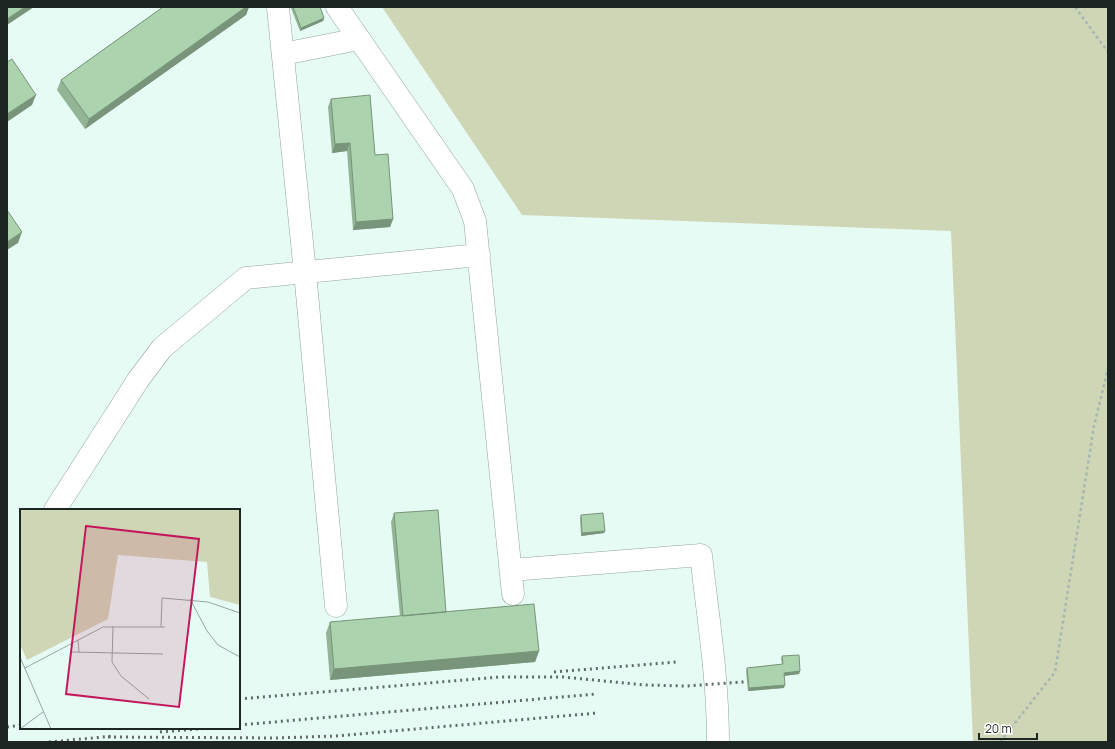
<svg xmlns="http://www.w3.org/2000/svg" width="1115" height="749" font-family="Manrope,sans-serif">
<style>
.green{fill:#cfd6b6}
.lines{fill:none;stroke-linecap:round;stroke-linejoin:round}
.minor-casing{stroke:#92a59f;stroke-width:23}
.path{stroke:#a6b6b1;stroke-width:2.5;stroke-dasharray:3 3;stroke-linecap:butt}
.minor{stroke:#fff;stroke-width:22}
.rail{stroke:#5f6b67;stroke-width:3;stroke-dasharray:2 4;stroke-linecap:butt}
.wall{fill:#93b596}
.shaded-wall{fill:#78947a}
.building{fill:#abd3ae;stroke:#78947a}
.inset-road{fill:none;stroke:#97a6a1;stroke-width:1}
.view{fill:#c2185b;fill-opacity:0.15;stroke:#c2185b;stroke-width:2}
.inset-edge{fill:none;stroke:#1e2623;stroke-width:2}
</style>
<rect width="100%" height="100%" fill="#e7fbf5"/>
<path class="green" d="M382 7H1108V742H973L951 231 522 215Z"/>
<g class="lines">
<defs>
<path id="minor" d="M337 7 463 189 475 221 513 594
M278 8 305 272 336 606
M283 54 359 39
M55 510 138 380 162 348 246 278 479 255
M511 570 701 555C708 617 718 679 718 742"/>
</defs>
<use href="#minor" class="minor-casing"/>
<path class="path" d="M1075 7 1108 52
M1000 742 1055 672 1094 426 1108 368"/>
<use href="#minor" class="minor"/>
<path class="rail" d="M554 672 676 662
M239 699 500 677H563L645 685 686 686 757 681
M239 725 596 694
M7 727 21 725
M160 732 210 728
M108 737 276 738 336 736 597 713
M49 742 114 736"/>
</g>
<path class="wall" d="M163 7H249L246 15 85 129 57 90 61 80Z
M292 7H320L324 18 323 21 300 31 291 8Z
M331 99 375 155 393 219 390 227 353 230 347 151 332 153 328 107Z
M394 513 446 612 539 651 535 662 330 680 326 633 330 622 400 616 391 522Z
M581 515 605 531 604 533 581 536 580 518Z
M782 656 800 671 799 674 784 676V688L748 691 746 671 747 668 782 664 781 659Z"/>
<path class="shaded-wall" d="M25 7H34L7 25V19Z
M246 7H249L246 15 85 129 89 119Z
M324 18 323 21 300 31 301 28Z
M36 95 32 105 7 122V114Z
M350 143 347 151 332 153 335 144Z
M393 219 390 227 353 230 356 222Z
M22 232 18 243 7 250V242Z
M605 531 604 533 581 536 582 533Z
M539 651 535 662 330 680 334 669Z
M800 671 799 674 783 676 784 673Z
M785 685 784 688 748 691 749 688Z"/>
<path class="building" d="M7 7H25L7 19Z
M163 7H246L89 119 61 80Z
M293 7H320L324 18 301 28Z
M12 59 36 95 7 114V62Z
M370 95 375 155 388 154 393 219 356 222 350 143 335 144 331 99Z
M7 210 22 232 7 242Z
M438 510 446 612 403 616 394 513Z
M603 513 605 531 582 533 581 515Z
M534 604 539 651 334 669 330 622Z
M799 655 800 671 784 673 785 685 749 688 747 668 783 664 782 656Z"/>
<g transform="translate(20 509)">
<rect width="220" height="220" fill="#e7fbf5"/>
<path d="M0 0H220V96L190 88 187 53 98 46 88 110 7 151 0 135Z" fill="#cfd6b6"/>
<path class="inset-road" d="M170 90 187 122 198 136 220 148M93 117 92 153 101 167 129 190M141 118 142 89 188 93 220 104M58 131 59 143M52 143 143 145M0 148 31 220M5 159 83 118H145M0 220 23 203"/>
<path class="view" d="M66 17 179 30 159 198 46 185Z"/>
<rect width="220" height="220" class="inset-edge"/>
</g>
<rect width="1115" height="749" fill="none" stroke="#1e2623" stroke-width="16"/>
<path d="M979 733v6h58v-6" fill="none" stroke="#1e2623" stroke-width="2"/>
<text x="985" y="733" font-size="12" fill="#1e2623" stroke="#ffffff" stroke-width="3" paint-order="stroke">20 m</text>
</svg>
